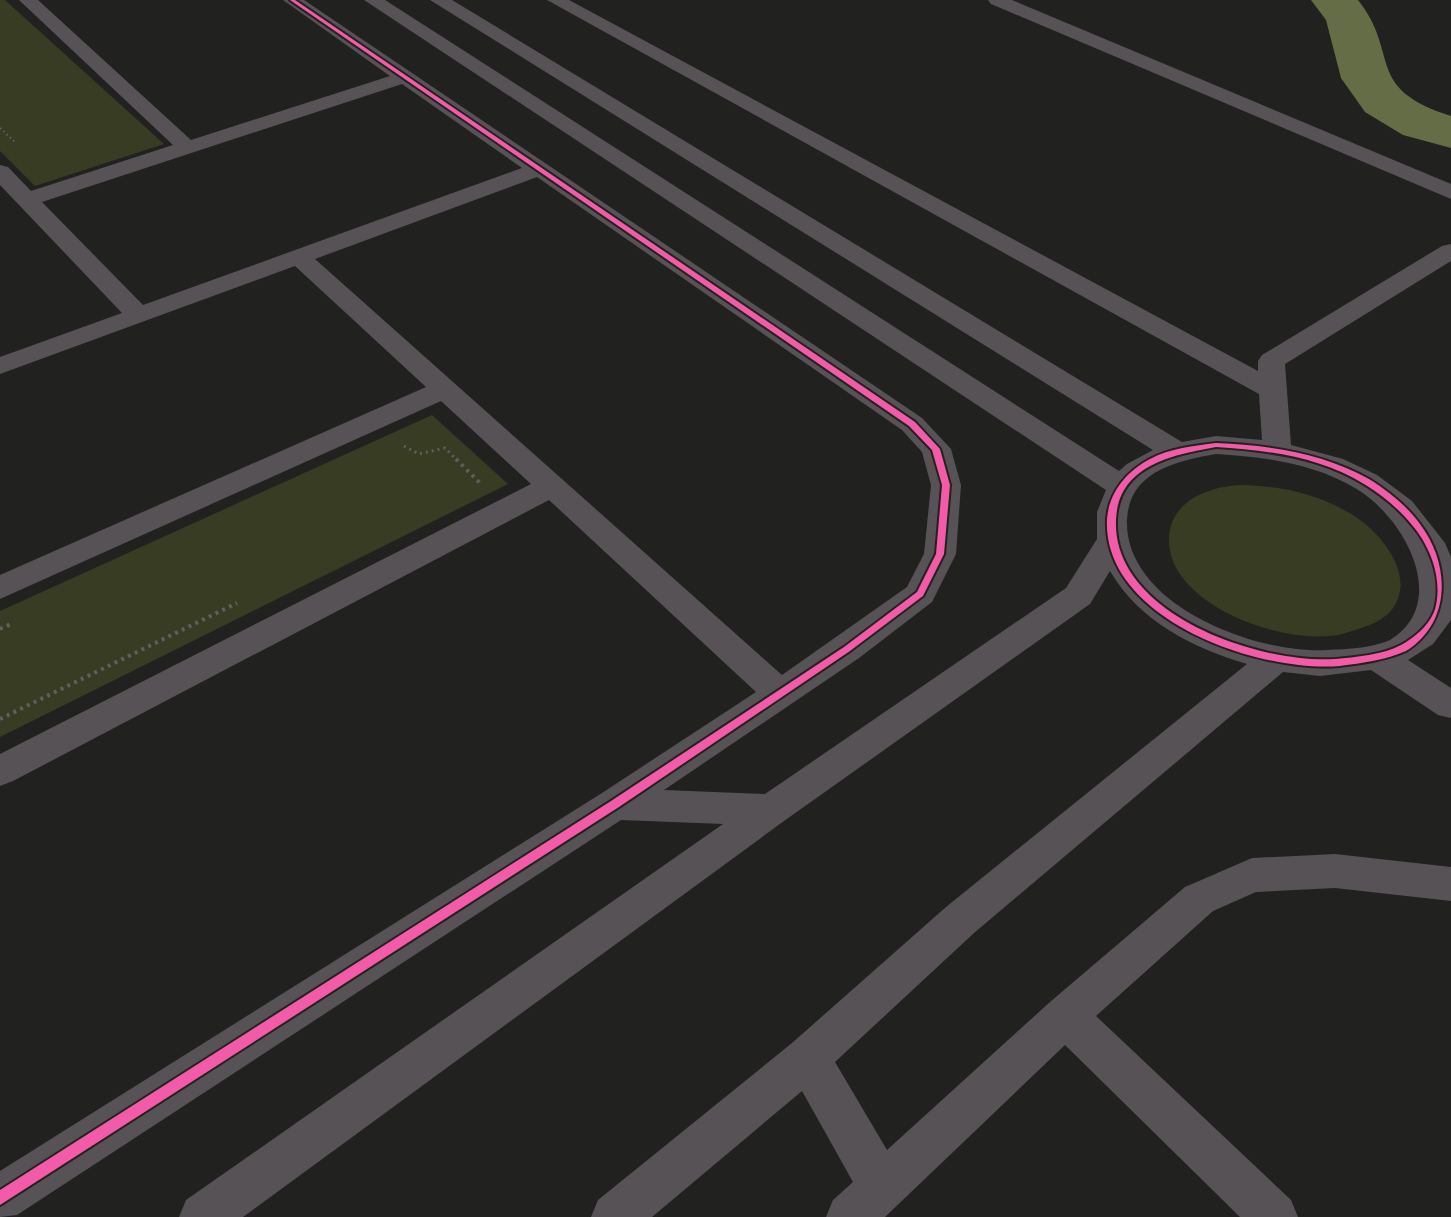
<svg xmlns="http://www.w3.org/2000/svg" width="1451" height="1217" font-family="Inter,sans-serif">
<style>
.green{fill:#373c22}
.lines{fill:none;stroke-linecap:round;stroke-linejoin:round}
.river{fill:#646d46;fill-rule:evenodd}
.path-far2{stroke:#615e5f;stroke-width:2;stroke-dasharray:1.5 3;stroke-linecap:butt}
.path-far1{stroke:#615e5f;stroke-width:3;stroke-dasharray:2 4;stroke-linecap:butt}
.path{stroke:#615e5f;stroke-width:4;stroke-dasharray:3 4.5;stroke-linecap:butt}
.minor{fill:#575255;fill-rule:evenodd}
.cycleway-casing{stroke:#22231e;stroke-width:4}
.cycleway{fill:#f35aa7;fill-rule:evenodd}
</style>
<rect width="100%" height="100%" fill="#21221f"/>
<path class="green" d="M0 0H5L164 144 35 186 0 151Z
M432 415 508 484 0 737V611Z
M1240 485C1277 486 1311 492 1344 510 1375 525 1418 572 1393 608 1382 623 1362 628 1346 633 1290 650 1156 603 1170 530 1173 511 1190 497 1209 491 1218 487 1230 486 1240 485Z"/>
<g class="lines">
<path class="river" d="M1311 0H1358C1401 54 1363 88 1451 116V148L1403 135 1365 112 1341 78 1326 20Z"/>
<path class="path-far2" d="M0 128 16 143"/>
<path class="path-far1" d="M404 446 419 454 445 448 458 461"/>
<path class="path" d="M456 459 480 483
M0 629 13 623
M0 719 237 603"/>
<path class="minor" d="M19 0H38L191 140 390 76 283 0H304L922 418 951 449 961 485 956 554 932 602 859 658 664 790 765 794 1066 588 1097 539V512L1106 490 364 0H385L1119 471 1127 464 1153 450 430 0H452L1182 442 1216 436 1262 440 1259 394 547 0H569L1258 371V361L1262 355 1442 246 1451 244V261L1285 364 1291 445 1343 459 1377 475 1412 501 1445 543 1451 557V620L1433 644 1408 660 1451 688V718L1438 715 1371 670 1320 676 1283 672 974 933 835 1062 887 1150 1050 1002 1185 887 1252 858 1335 854 1451 867V901L1335 888 1256 892 1213 911 1096 1016 1291 1200 1298 1217H1240L1065 1045 885 1217H826L833 1200 853 1182 802 1091 652 1217H591L598 1200 792 1043 946 907 1247 664C1193 648 1139 621 1110 571L1090 604 784 821 243 1217H179L186 1200 723 824 621 820 17 1215 0 1217V1171L602 793 756 692 549 500 13 781 0 786V754L531 484 441 401 0 599V575L426 387 295 266 0 374V357L122 313 0 185V165L8 167 31 191 173 145ZM402 84 522 168 143 305 42 202ZM537 177 902 430 922 452 931 485 924 554 907 587 782 675 315 259ZM1216 454C1265 457 1313 463 1355 488 1405 517 1451 603 1390 640 1372 648 1348 649 1328 650 1257 655 1124 605 1127 520 1129 471 1177 461 1216 454Z
M988 0H1012L1451 184V199L991 4Z"/>
<defs>
<path id="cycleway" d="M290 0H295L915 422 940 449 950 485 944 554 923 596 850 651 619 807 0 1205V1190L611 801 844 647 917 592 936 554 942 485 932 450 909 426Z
M1216 443C1268 445 1323 453 1369 479 1388 491 1407 506 1420 524 1451 565 1451 623 1406 651 1386 660 1362 663 1340 666 1259 673 1102 619 1107 519 1109 492 1127 471 1150 459 1170 448 1194 446 1216 443ZM1216 447C1267 450 1320 457 1364 484 1382 495 1399 509 1412 525 1430 546 1442 577 1436 605 1433 622 1416 637 1401 645 1382 655 1356 657 1335 659 1259 664 1112 614 1116 520 1118 465 1173 455 1216 447Z"/>
</defs>
<use href="#cycleway" class="cycleway-casing"/>
<use href="#cycleway" class="cycleway"/>
</g>
</svg>
